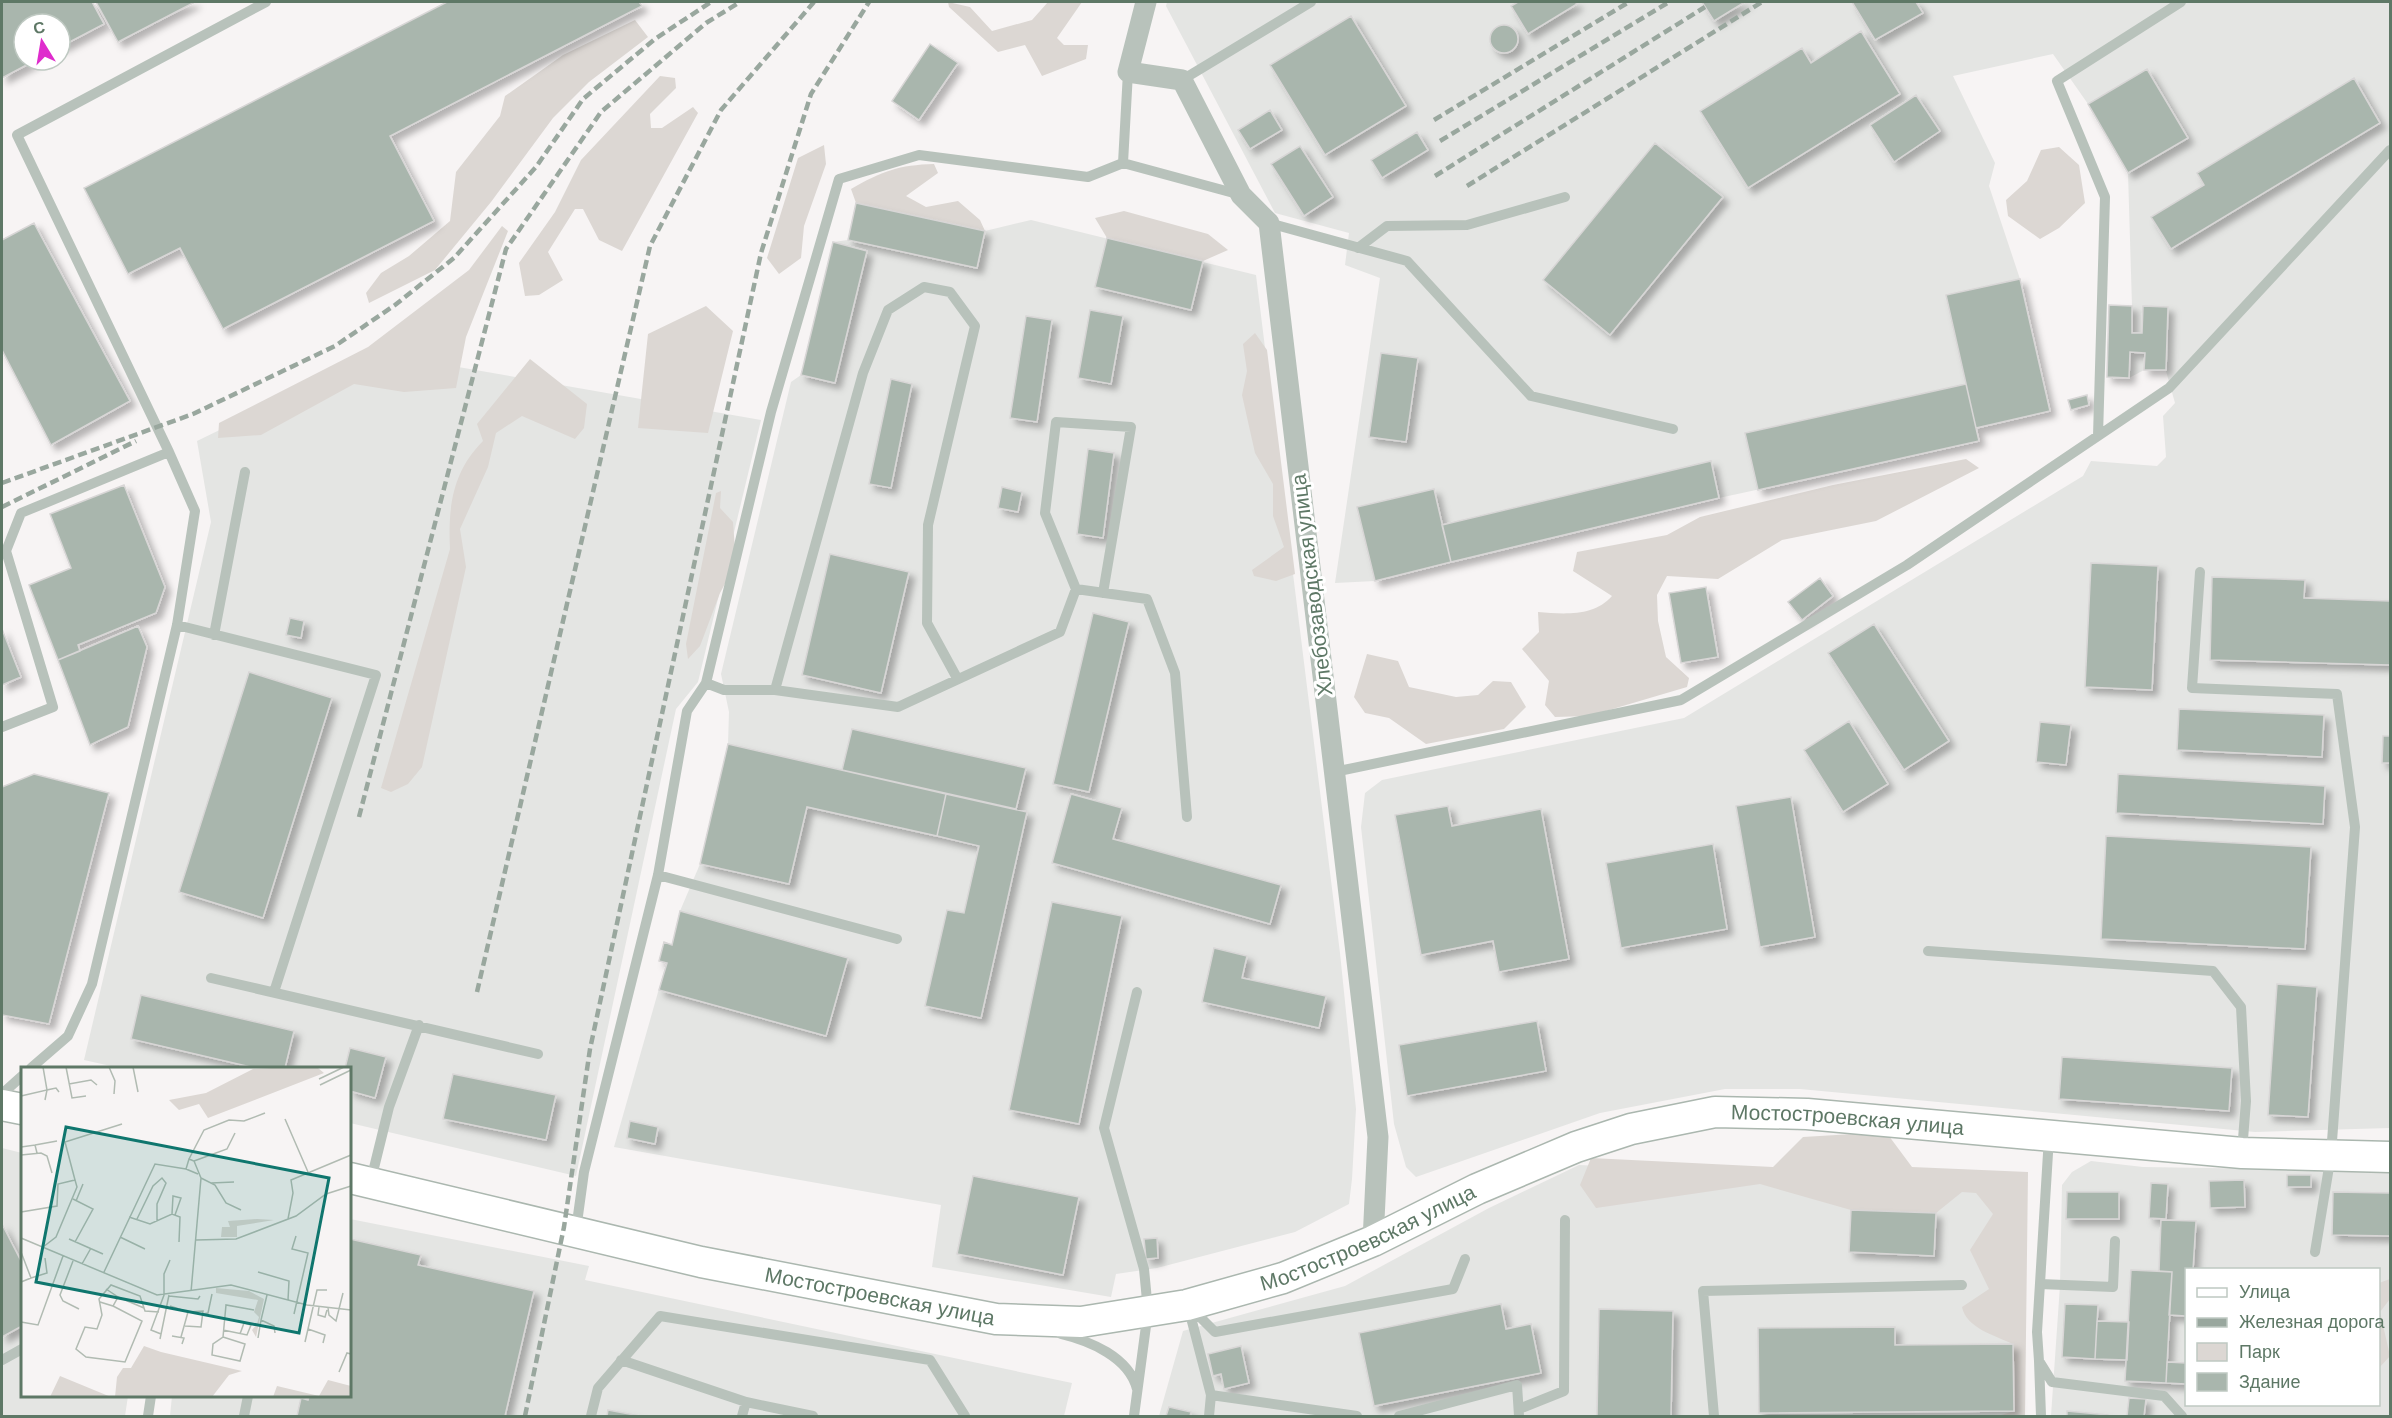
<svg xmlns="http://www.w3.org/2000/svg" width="2392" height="1418" font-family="'DM Sans',sans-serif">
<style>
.built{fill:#e4e5e3;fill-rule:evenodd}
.green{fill:#dcd7d3}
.building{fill:#a9b6ad;stroke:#d8d6d6;stroke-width:1.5;filter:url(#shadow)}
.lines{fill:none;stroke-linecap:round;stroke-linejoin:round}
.secondary-casing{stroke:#abb7af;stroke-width:33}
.lane{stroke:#b8c2bb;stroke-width:10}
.street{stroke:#b8c2bb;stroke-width:21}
.secondary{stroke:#fff;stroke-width:30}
.rail{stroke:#99a79e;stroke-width:4.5;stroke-dasharray:9 4.5;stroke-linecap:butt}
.labels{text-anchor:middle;stroke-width:6;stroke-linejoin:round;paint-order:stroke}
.street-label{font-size:21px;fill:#5e7866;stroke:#fff}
.inset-road{fill:none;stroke:#b1bbb2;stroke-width:1.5}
.view{fill:#0f766e;fill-opacity:0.15;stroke:#0f766e;stroke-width:3}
.inset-edge{fill:none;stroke:#5e7866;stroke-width:3}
</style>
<defs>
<filter id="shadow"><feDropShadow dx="5.5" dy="5.5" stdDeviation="3" flood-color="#0004"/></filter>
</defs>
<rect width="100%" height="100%" fill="#f7f4f4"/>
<path class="built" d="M1167 2H2390V1128L2255 1132 1800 1089H1725L1600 1113 1416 1177 1406 1167 1394 1124 1361 827 1365 793 1382 780 1684 718 2083 476 2091 461 2157 466 2166 457 2163 416 2175 403 2166 371 2144 370 2129 378 2107 377 2109 305 2132 306 2128 173 2088 104 2053 54 1953 76 1995 163 1989 186 2020 279 2050 411 1976 428 1979 441 1719 498 1375 581 1335 583 1380 278 1345 265 1349 233 1275 213 1166 6Z
M856 203 985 231 1031 220 1256 275 1340 953 1356 1109 1352 1179 1349 1204 1295 1232 1157 1268 1116 1274 1111 1297 932 1267 941 1205 614 1147 666 964 659 961 664 942 672 945 680 911 700 864 728 744 729 712 721 674 791 382 801 375 833 242 848 240Z
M378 353 761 420 698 682 676 709 576 1176 350 1123V1068H120L84 1060 211 522 197 441Z
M2 1148 22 1153V1396H128L125 1416H2Z
M2091 1161 2143 1167 2327 1170 2390 1167V1416H2051L2060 1285 2062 1185 2072 1172ZM2186 1270H2378V1404H2186Z
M1579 1165 2014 1185V1416H1159L1183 1331 1345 1286 1489 1208Z
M350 1219 589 1266 585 1280 1072 1383 1064 1416H170L172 1396H350Z"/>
<path class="green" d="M948 2 970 7 992 31 1032 20 1048 2H1082L1057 38 1064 45H1088L1086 59 1042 76 1025 45 998 52 949 7Z
M635 20 648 37 589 82 553 118 491 202 435 270 369 303 366 293 381 273 409 256 450 221 456 172 500 116 505 96 563 55Z
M660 76 675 78 676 88 650 114 651 128H662L693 107 698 113 622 251 599 240 583 209H575L548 252 563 280 539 295 525 296 519 263 555 212 581 160Z
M824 145 826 164 804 226 801 258 779 274 767 258 798 158Z
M2059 147 2079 165 2085 203 2059 228 2040 239 2008 216 2006 200 2027 181 2041 150Z
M934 164 938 173 906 196 926 207 958 201 980 220 985 231 856 203 851 189C882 171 899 165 934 164Z
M1124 211 1208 234 1228 250 1203 261 1107 238 1095 218Z
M502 226 508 231 466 337 456 388 404 392 354 384 261 435 218 438 219 423 368 347 469 270Z
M706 306 733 331 708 433 638 428 648 334Z
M1255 333 1267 350 1295 574 1276 581 1254 576 1252 570 1284 547 1273 516V484L1255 453 1242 395 1247 371 1243 344Z
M530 359 587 404 584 428 575 439 522 416 496 433 488 467 460 529 466 567 422 767 408 784 391 792 381 788 450 549C448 508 452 472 483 441L477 424Z
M1966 459 1979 468 1876 521 1782 540 1718 579 1667 576 1657 595 1658 621 1666 657 1689 678 1687 687 1589 716 1555 717 1545 705 1549 681 1522 649 1539 632 1538 612C1563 614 1594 617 1612 596L1573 571 1577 552 1667 535 1700 517 1833 485Z
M721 491 720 508 733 522 736 563 720 593 700 646 688 659 686 644 716 493Z
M1367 654 1398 661 1409 687 1456 697 1478 695 1493 681 1511 682 1526 707 1504 729 1426 744 1389 718 1365 713 1354 697Z
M1886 1132 1912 1167 2028 1172 2025 1416H1998L2014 1411 2013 1344C1996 1336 1966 1328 1962 1307L1989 1289 1970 1250 1993 1214 1976 1193 1962 1192 1936 1213 1851 1210 1760 1184 1596 1208 1580 1185 1591 1158 1773 1167 1803 1137Z
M2390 1279V1299L2380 1312 2390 1356 2379 1368V1283Z"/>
<path class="building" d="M2 2H92L104 24 60 47V24H24V60H36L2 78Z
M96 2H195L118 42Z
M447 2H639L642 6 390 136 434 221 223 329 180 248 128 274 84 188Z
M1518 2H1575L1577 4 1528 34 1511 6Z
M1702 2H1745L1714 21Z
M1852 2H1916L1923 13 1875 40Z
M1351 16 1406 106 1325 155 1270 65Z
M1490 39a14 14 0 1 1 28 0a14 14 0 1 1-28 0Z
M1861 31 1900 94 1748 188 1700 111 1802 48 1811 63Z
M930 44 958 63 919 120 892 101Z
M2147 69 2188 138 2128 173 2088 104Z
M2354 78 2380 123 2171 249 2151 217 2204 185 2197 173Z
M1916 95 1940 131 1894 162 1870 125Z
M1270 110 1282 130 1250 149 1238 130Z
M1417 132 1428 150 1382 178 1371 160Z
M1655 143 1723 197 1610 335 1543 280Z
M1300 146 1333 197 1304 216 1271 164Z
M856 203 985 231 977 268 848 240Z
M34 223 130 401 51 445 2 350V240Z
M1107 238 1203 261 1191 310 1095 287Z
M833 242 867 251 835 383 801 375Z
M2020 279 2050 411 1976 428 1946 295Z
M2109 305 2132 306V333H2142L2143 306 2168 307 2166 370H2144L2145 353 2130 352 2129 378 2107 377Z
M1090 310 1123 316 1111 384 1078 378Z
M1026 316 1052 320 1037 422 1010 418Z
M1381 353 1418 358 1406 442 1369 437Z
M891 379 912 384 891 488 869 484Z
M1966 384 1979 441 1758 490 1745 433Z
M2087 395 2089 405 2071 410 2068 400Z
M1088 449 1114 453 1103 538 1077 534Z
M1711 461 1719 498 1451 562 1442 525Z
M124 485 165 587 156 613 78 645 80 651 58 660 29 585 71 568 50 514Z
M1002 487 1022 492 1018 512 998 508Z
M1434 489 1451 562 1375 581 1357 507Z
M830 554 909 572 881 693 802 675Z
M2091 563 2158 566 2152 690 2085 687Z
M2212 577 2305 580 2304 598 2390 601V665L2210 660Z
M1820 578 1833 596 1802 620 1788 602Z
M1706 587 1718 657 1681 663 1669 593Z
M1093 613 1129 622 1089 792 1053 784Z
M290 618 304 621 301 638 286 635Z
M1874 624 1949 741 1904 770 1828 653Z
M138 626 147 647 128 727 90 745 58 660Z
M2 629 21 677 2 685Z
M249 672 332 698 263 918 179 892Z
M2179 709 2324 715 2322 757 2177 750Z
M1849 721 1888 784 1843 812 1804 750Z
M2040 722 2071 725 2066 765 2036 762Z
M852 729 1026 768 1016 809 842 770Z
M2383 736H2390V763H2382Z
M728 744 946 794 937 836 807 807 789 884 700 864Z
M34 774 109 793 49 1024 2 1015V787Z
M2118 774 2325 786 2323 824 2116 813Z
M946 794 1027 812 981 1018 925 1006 947 910 964 913 979 846 937 836Z
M1071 794 1122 808 1113 839 1281 885 1270 924 1052 863Z
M1791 797 1815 937 1760 947 1736 806Z
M1448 806 1452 826 1541 809 1569 959 1499 972 1493 941 1421 955 1395 815Z
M2106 836 2311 847 2305 949 2101 939Z
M1713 844 1727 929 1621 948 1606 863Z
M1052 902 1122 916 1079 1124 1009 1110Z
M680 911 848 958 826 1036 659 990 667 963 659 961 664 942 672 945Z
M1214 948 1247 956 1242 978 1326 996 1319 1028 1202 1002Z
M2277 984 2317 987 2308 1117 2268 1115Z
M141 995 294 1031 285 1068H255L131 1039Z
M1537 1021 1546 1071 1407 1096 1399 1045Z
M350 1048 386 1057 375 1098 350 1091V1068H345Z
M2062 1057 2232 1068 2229 1111 2059 1099Z
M453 1074 556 1095 546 1140 443 1119Z
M630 1121 658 1127 655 1144 627 1138Z
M2287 1175H2311V1187H2287Z
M973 1176 1079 1197 1063 1275 957 1254Z
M2244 1180 2245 1207 2210 1208 2209 1181Z
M2151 1183 2168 1184 2166 1219 2149 1218Z
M2067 1192H2119V1219H2066Z
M2333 1192 2390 1193V1236L2332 1235Z
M1851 1210 1936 1213 1934 1256 1849 1252Z
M2161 1220 2196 1221 2193 1270H2186V1316L2169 1315 2172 1272 2159 1271Z
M2 1224 22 1263V1326L2 1337Z
M1157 1238 1158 1258 1146 1259 1144 1239Z
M350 1239 421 1255 418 1265 534 1291 505 1416H297L301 1398 308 1400 309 1396H350Z
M2131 1270 2172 1272 2166 1383 2125 1381Z
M1501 1304 1506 1329 1531 1324 1541 1373 1374 1406 1359 1333Z
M2065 1304 2098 1305 2095 1359 2062 1357Z
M1599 1309 1673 1311 1671 1416H1597Z
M2097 1321 2129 1322 2127 1360 2095 1359Z
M1895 1327V1345L2013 1344 2014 1411 1759 1413 1758 1328Z
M1241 1346 1249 1383 1224 1389 1221 1374 1213 1376 1208 1354Z
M2167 1362 2186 1363V1384L2166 1383Z
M2129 1398 2146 1399 2144 1416H2127Z
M1169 1407 1191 1412 1190 1416H1166Z
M608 1410 640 1416H607Z
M2067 1411 2108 1415V1416H2067Z"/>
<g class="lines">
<defs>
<g id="secondary">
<path d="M2 1105 22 1109"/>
<path id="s1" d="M350 1178 701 1262 996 1319 1081 1322 1187 1305 1283 1278 1373 1241 1477 1189 1576 1147 1631 1129 1715 1112 1807 1114 2242 1153 2390 1157"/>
</g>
</defs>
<use href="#secondary" class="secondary-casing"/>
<path class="lane" d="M1128 72 1123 163 1241 195
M1182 80 1311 2
M1269 223 1407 261 1531 396 1673 429
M1358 248 1387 226 1467 225 1565 197
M2098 436 2105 197 2057 81 2181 2
M169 452 17 135 266 2
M2200 572 2192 688 2337 694 2355 827 2331 1155 2315 1252
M1076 589 1045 513 1056 422 1131 427 1103 593
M177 625 376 675 274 992
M214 635 245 472
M706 683 724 690H775L898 707 1060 632 1076 589 1147 599 1175 673 1187 817
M775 690 863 373 888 310 924 287 950 292 975 326 928 525 927 623 957 678
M2 727 53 707 6 551 21 513 169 452 195 511 177 625 92 984 68 1036 31 1068
M1334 772 1681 700 1907 565 2169 388 2390 150
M658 875 897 939
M1928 951 2213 971 2241 1007 2246 1101 2242 1152
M211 978 538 1054
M2 1094 22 1076
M2049 1137 2037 1332 2039 1361 2052 1382 2164 1396 2182 1416
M371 1180 389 1107 419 1025
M576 1230 584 1172 658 875 687 711 706 683 771 412 839 179 919 155 1088 177 1123 163
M2040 1284 2113 1287 2115 1241
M1188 1306 1211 1395 1209 1416
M1190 1307 1215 1332 1453 1289 1465 1259
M1061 1334C1090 1341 1129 1357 1137 1389
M2 1360 22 1349
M621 1360 746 1402 742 1416
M2039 1361 2041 1416
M1211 1395 1357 1416
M746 1402 813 1416
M1519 1409 1564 1391 1565 1220
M148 1416 151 1396
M244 1416 248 1396
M591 1416 598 1388 660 1316 930 1360 965 1416
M1134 1416 1148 1311 1144 1269 1104 1128 1137 992
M1399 1416 1517 1385 1519 1416
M1714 1416 1703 1291 1962 1285"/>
<path class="street" d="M1146 2 1128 72 1182 80 1241 195 1269 223 1378 1137 1373 1241"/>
<use href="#secondary" class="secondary"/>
<path class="rail" d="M1434 120 1629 2
M1440 141 1669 2
M1435 176 1705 7
M1467 186 1762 2
M2 483 193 414 335 346 395 305 454 258 536 167 583 99 655 39 711 2
M2 507 136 441
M359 817 506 249 601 112 706 23 740 2
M477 992 650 246 721 110 814 2
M525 1416 564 1227 590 1049 761 253 811 94 869 2"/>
</g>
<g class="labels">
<g class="street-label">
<text transform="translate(1312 585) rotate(-97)" y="7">Хлебозаводская улица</text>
<text dy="7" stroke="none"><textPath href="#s1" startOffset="1551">Мостостроевская улица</textPath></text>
<text dy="7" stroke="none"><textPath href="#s1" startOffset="1047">Мостостроевская улица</textPath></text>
<text dy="7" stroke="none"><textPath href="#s1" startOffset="543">Мостостроевская улица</textPath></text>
</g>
</g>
<g transform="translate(21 1067)">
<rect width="330" height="330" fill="#f7f4f4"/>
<path d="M268 0 297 1 303 6 187 51 178 37 158 43 148 33 185 26 232 2ZM236 152 253 153 216 159V170H200L201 160H209L207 154ZM195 221 228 224 243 232 235 270 231 263 236 257 238 250 233 245 237 233 195 226ZM123 279 140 285 221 304 208 308 191 330H94L96 310 102 301H110ZM39 309 90 330H29ZM307 313 330 319V330H252L256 319 298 329Z" fill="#dcd7d3"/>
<path class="inset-road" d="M45 0 51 31 65 29M88 0 94 14 93 27M112 0 117 25M298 12 323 0M48 17 70 13 76 18M299 18 330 3M0 29 26 23 22 0M24 33 26 23 35 21 38 25M264 52 287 105M14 78 36 74M0 80 14 78 16 86M0 88 20 86 26 89 31 106M168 92 165 102 177 107M173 94 206 82 214 66M180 111 194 118 205 136 220 143M54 113 44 75 101 57M190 116 213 115M52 132 72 142 54 175M55 134 62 117M0 145 36 139 37 117 54 113 56 120 35 170 22 180M151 147 152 129 160 131 154 148M108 150 129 157 151 147 159 150 158 175M116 152 132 119 141 111 145 116 136 137V155M267 152 272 126 270 113 330 88M99 170 124 182M0 171 136 228 210 218 286 238 330 243M48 172 82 187M175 173 215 172 275 149 305 127 330 119M0 185 10 211 0 215M52 194 39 228 42 234 58 242M61 197 70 181M83 205 134 97 165 102M237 205 268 214 267 233M10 211 26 206 24 191M170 225 180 111 173 94 168 92 183 63 208 53 223 54 244 46M246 228 240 253 253 259 254 266M148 229 177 232 179 229M97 230 123 241M79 235 92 239 97 230 85 222M92 239 121 254 104 295 65 290 55 282 64 260 76 262 81 248 78 232 90 218 119 229 124 244 138 245M149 239 167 245 182 244 180 260 164 259M298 240 297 248 304 250 306 243M307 241 308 248 315 254 322 226M182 247 187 246 191 227M273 247 287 186 271 182 275 169M0 255 17 258 42 189M287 262 304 268 302 276M202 263 226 268 230 258 223 256 219 267M140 267 130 263 143 228V207L149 193M151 269 163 271 161 277M160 270 167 245M202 270 224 277 219 294 191 288 192 277 202 270 205 238 233 243M237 271 240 253M139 272 148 228M284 275 296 223H306M318 305 326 286 330 287"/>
<path class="view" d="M45 60 308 111 278 266 15 215Z"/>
<rect width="330" height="330" class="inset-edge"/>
</g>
<rect width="2392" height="1418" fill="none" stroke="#5e7866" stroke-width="6"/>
<rect x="2185" y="1268" width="195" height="138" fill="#ffffff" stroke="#bfc9c2" stroke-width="1.5"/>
<rect x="2197" y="1288" width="30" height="9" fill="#ffffff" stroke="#bfc9c2" stroke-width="1.5"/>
<text x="2239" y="1298" font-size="18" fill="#5e7866">Улица</text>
<rect x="2197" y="1318" width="30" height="9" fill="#99a79e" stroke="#bfc9c2" stroke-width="1.5"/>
<text x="2239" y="1328" font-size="18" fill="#5e7866">Железная дорога</text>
<rect x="2197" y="1343" width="30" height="18" fill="#dcd7d3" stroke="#bfc9c2" stroke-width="1.5"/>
<text x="2239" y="1358" font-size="18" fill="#5e7866">Парк</text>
<rect x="2197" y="1373" width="30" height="18" fill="#a9b6ad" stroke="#bfc9c2" stroke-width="1.5"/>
<text x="2239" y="1388" font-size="18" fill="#5e7866">Здание</text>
<g transform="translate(42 42) rotate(349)"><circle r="28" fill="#ffffff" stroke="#bfc9c2" stroke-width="1.5"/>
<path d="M0-4.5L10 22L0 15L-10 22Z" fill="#df2ccd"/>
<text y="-9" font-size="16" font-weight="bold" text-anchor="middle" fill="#5e7866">С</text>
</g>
</svg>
